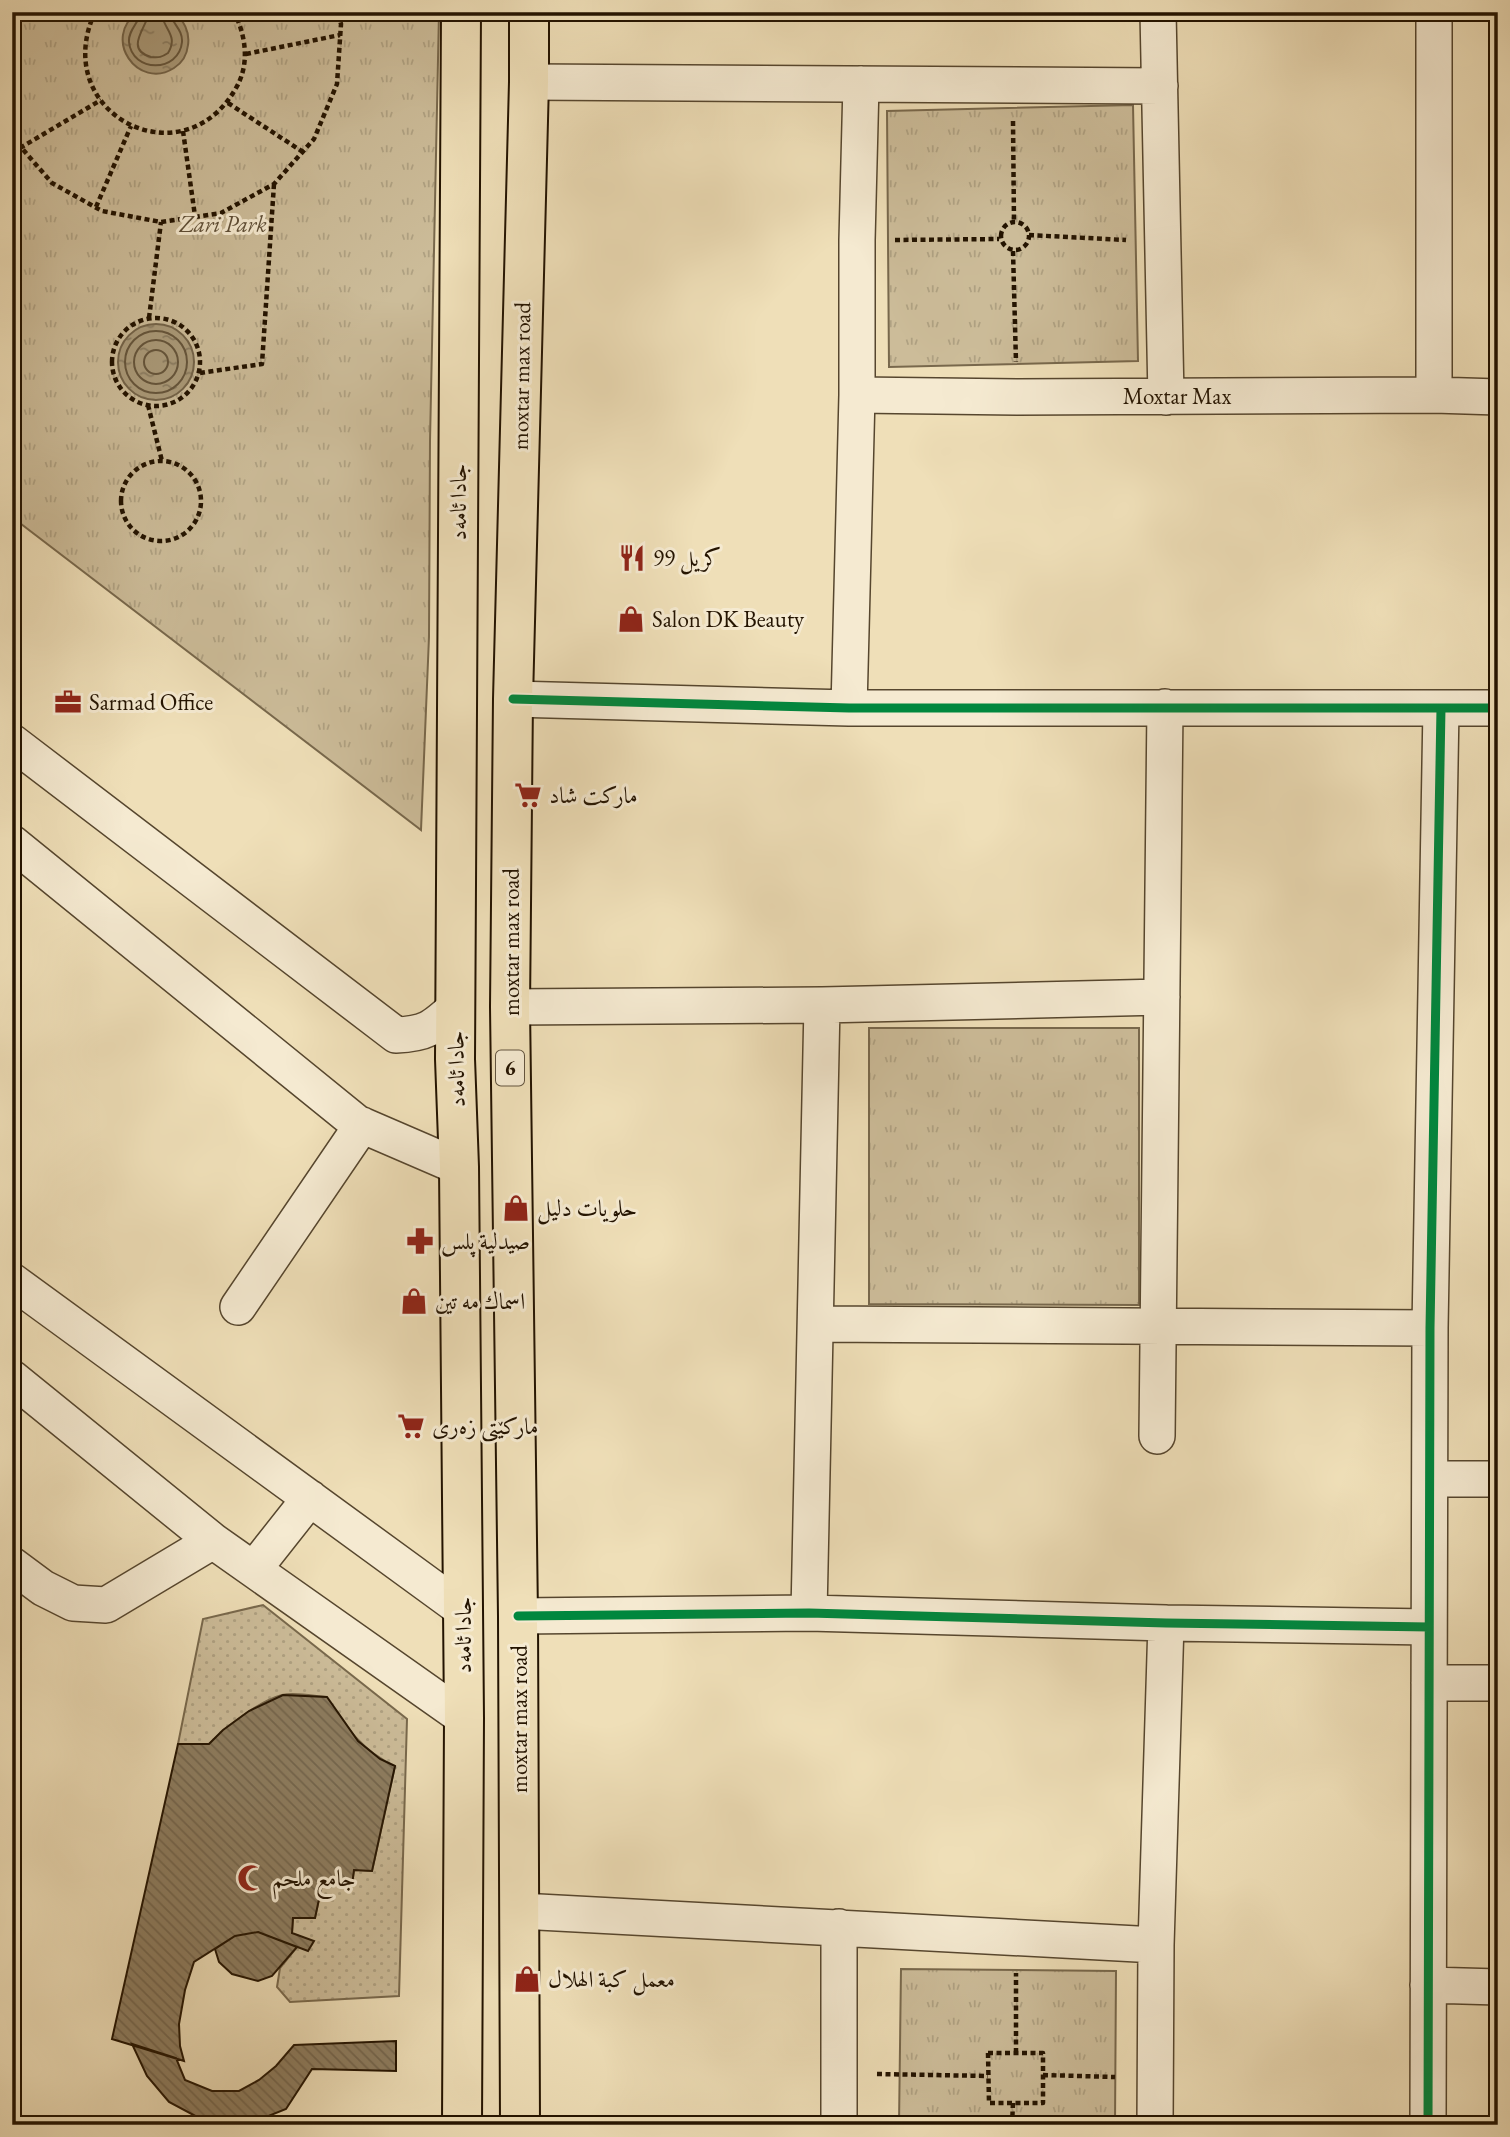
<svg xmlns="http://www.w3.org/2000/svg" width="1510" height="2137" font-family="'EB Garamond',Amiri,serif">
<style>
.grass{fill:url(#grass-tufts);stroke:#78684c;stroke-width:2}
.garden{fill:url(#garden-dots);stroke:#78684c;stroke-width:2}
.water{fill:url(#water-ripples);stroke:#746449;stroke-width:2}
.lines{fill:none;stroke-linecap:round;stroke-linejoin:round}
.shore{stroke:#66563c;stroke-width:2}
.building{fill:url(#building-back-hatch);stroke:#231300;stroke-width:2}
.minor-casing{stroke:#56462e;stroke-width:38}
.primary-casing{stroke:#231300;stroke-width:42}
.path{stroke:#231300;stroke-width:4.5;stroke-dasharray:5 3.5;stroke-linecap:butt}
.minor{stroke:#f5ead1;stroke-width:35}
.primary{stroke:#efdfb8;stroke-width:38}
.cycleway-casing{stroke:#f5ead1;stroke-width:13}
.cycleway{stroke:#00873e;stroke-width:9}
.labels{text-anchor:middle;stroke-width:6;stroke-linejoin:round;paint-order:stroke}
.shield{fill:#f5ead1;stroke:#62543f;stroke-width:2}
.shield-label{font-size:21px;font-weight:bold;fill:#231300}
.park-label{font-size:23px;font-style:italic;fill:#5e4e36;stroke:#f5ead1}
.street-label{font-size:23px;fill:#231300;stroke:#f5ead1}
.poi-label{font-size:23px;fill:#231300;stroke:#f5ead1;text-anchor:start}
</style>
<defs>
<pattern id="grass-tufts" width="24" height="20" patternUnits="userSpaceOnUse" patternTransform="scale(1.75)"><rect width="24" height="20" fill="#ccbc99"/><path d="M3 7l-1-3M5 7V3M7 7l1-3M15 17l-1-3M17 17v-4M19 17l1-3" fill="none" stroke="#afa182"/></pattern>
<pattern id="garden-dots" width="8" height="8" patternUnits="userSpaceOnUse" patternTransform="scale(1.75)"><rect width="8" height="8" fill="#ccbc99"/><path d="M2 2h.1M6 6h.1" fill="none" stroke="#afa182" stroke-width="1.8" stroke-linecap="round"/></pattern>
<pattern id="water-ripples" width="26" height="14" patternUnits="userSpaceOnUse" patternTransform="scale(1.75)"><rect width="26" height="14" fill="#aa9a79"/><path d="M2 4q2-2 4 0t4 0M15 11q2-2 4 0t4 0" fill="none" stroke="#8a7c61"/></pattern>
<pattern id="building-back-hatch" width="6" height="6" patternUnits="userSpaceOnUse" patternTransform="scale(1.75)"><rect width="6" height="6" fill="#8d7d60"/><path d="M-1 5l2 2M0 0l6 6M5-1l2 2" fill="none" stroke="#73654d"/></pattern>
</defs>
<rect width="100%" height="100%" fill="#efdfb8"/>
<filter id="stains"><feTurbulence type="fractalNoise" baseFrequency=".00286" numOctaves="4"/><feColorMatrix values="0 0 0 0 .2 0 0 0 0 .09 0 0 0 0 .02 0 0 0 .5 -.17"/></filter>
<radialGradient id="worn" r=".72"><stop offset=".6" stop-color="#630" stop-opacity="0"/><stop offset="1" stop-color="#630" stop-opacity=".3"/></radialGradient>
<path class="grass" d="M12 12H439L430 441 429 637 421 830 12 517Z
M1133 105 1138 361 889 367 887 111Z
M869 1028H1139V1305L869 1304Z
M901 1969 1116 1971 1115 2125H899Z"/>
<path class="garden" d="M263 1605 407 1719 399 1996 290 2002 277 1987 280 1968 297 1947 292 1933 293 1918H315L322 1885H352L354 1870 372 1871 395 1766C363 1752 345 1726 326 1697 313 1696 295 1692 282 1695 259 1701 226 1727 209 1744H178L203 1619Z"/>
<path class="water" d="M138 12H173C184 20 190 32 188 45 187 55 182 63 174 68 138 91 101 38 138 12Z
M118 362a38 38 0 1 1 76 0a38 38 0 1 1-76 0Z"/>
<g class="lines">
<path class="shore" d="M141 12C139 23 128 30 129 42 132 73 179 73 182 42 183 29 171 23 170 12
M149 12C148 26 123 49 151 57 159 58 162 57 168 53 179 35 163 29 161 12
M125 362a31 31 0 1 1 62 0a31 31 0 1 1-62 0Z
M134 362a22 22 0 1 1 44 0a22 22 0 1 1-44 0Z
M144 362a12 12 0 1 1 24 0a12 12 0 1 1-24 0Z"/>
</g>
<path class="building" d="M283 1695 327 1697 358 1741 380 1759 395 1766 372 1871 354 1870 352 1885H322L315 1918H293L292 1933 314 1941 308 1951 258 1932 235 1936 194 1962 185 1990 179 2024 180 2046 184 2061 112 2039 178 1744H209L223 1730 249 1711Z
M258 1932 297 1947 272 1976 258 1981 232 1974 219 1962 215 1949 235 1936Z
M396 2041V2071L312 2069 286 2109 256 2121 227 2124 201 2119 169 2102 147 2076 132 2044 176 2058 185 2080 212 2091H239L259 2080 276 2066 294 2045Z"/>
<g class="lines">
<defs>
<path id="minor" d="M1158 12 1166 397
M1434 12V395
M529 82 1160 86
M857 395 1017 397 1434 395 1498 397
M513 699 849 708H1498
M849 708 857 395V240L861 84
M12 742 396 1035C426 1034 433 1028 455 1008
M12 843 357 1123 459 1167
M510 1007 822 1005 1162 997
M12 1281 463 1610
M238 1307 362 1125
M817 1324 1430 1328
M12 1378 213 1541 464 1718
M1157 1436 1165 707
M1430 1479H1498
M12 1565 43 1588 73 1603 106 1605 213 1541
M254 1569 310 1498
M809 1613 822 1005
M518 1616 809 1613 1166 1623 1429 1627
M1429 1683H1498
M520 1911 1156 1945
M1428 1985 1498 1987
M839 2125V1927
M1155 2125 1156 1945 1166 1623
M1428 2125 1430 1328 1441 708"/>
<path id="primary" d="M461 12 455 1059 459 1167 464 1718 462 2125
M520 2125 518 1616 510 1007 513 699 529 82V12"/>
</defs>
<use href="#minor" class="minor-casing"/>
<use href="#primary" class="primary-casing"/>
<path class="path" d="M95 12C48 114 183 182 236 88 250 64 246 36 234 12
M246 54 340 35
M228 103 303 152
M1013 121 1014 222
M183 131 195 216
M12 137 52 183 102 211 161 222 221 213 274 184 314 139 337 84 341 24 337 12
M20 148 101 100
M96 207 131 126
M1001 236a14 14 0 1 1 28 0a14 14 0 1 1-28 0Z
M1029 235 1126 240
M895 240 999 239
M1013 251 1016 362
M112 362a44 44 0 1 1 88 0a44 44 0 1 1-88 0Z
M149 318 161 222
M200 373 262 364 274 184
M148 405 162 461
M121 501a40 40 0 1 1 80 0a40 40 0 1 1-80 0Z
M988 2053H1043V2103H989Z
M1016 2053V1973
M877 2074 988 2076
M1043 2075 1115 2077
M1012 2125 1013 2103"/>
<use href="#minor" class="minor"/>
<use href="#primary" class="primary"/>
<defs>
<path id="cycleway" d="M513 699 849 708H1498
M518 1616 809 1613 1166 1623 1429 1627
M1428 2125 1430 1328 1441 708"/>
</defs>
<use href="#cycleway" class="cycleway-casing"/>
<use href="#cycleway" class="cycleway"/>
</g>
<defs>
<symbol id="restaurant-bare" viewBox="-9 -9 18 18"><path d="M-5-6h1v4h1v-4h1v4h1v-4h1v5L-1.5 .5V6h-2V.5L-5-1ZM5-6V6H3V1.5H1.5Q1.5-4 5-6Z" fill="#8f2418" stroke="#f5ead1" stroke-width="2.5" paint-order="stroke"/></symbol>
<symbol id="shop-bare" viewBox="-9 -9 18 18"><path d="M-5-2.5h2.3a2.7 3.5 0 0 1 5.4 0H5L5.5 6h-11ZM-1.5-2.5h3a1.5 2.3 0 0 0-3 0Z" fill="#8f2418" stroke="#f5ead1" stroke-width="2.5" paint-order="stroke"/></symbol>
<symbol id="office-bare" viewBox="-9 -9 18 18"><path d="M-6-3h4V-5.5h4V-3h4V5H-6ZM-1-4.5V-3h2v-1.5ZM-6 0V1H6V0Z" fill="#8f2418" stroke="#f5ead1" stroke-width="2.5" paint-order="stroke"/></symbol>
<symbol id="supermarket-bare" viewBox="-9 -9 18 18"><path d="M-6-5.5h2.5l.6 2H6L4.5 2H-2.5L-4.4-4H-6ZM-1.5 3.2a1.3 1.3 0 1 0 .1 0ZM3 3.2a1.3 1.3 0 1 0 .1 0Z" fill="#8f2418" stroke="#f5ead1" stroke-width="2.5" paint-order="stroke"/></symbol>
<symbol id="pharmacy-bare" viewBox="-9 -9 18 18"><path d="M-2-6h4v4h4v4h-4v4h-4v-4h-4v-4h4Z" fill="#8f2418" stroke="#f5ead1" stroke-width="2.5" paint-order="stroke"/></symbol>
<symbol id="mosque-bare" viewBox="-9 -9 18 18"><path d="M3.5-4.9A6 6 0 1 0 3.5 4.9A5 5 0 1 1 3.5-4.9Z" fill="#8f2418" stroke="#f5ead1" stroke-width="2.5" paint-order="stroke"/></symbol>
</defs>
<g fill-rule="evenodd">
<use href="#restaurant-bare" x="613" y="539" width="38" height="38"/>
<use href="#shop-bare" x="612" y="600" width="38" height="38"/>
<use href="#office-bare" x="49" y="683" width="38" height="38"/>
<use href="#supermarket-bare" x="509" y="776" width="38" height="38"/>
<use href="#shop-bare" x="497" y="1189" width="38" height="38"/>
<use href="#pharmacy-bare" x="401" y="1222" width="38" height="38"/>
<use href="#shop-bare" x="395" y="1282" width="38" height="38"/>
<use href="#supermarket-bare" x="392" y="1407" width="38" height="38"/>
<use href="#mosque-bare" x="232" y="1859" width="38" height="38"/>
<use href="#shop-bare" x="508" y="1960" width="38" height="38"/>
</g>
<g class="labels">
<rect class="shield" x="496" y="1050.5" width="28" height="35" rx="5"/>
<g class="shield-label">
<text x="510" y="1075">6</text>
</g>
<g class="park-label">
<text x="223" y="232">Zari Park</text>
</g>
<g class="street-label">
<text transform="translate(521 376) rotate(-89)" y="8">moxtar max road</text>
<text x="1177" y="404">Moxtar Max</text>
<text transform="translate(458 502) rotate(-90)" y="8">جادا ئامەد</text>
<text transform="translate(511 942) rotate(-90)" y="8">moxtar max road</text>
<text transform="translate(456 1069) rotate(-91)" y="8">جادا ئامەد</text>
<text transform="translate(463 1635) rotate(-90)" y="8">جادا ئامەد</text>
<text transform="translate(519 1719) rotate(-90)" y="8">moxtar max road</text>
</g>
<g class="poi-label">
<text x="653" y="566">99 كريل</text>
<text x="652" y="627">Salon DK Beauty</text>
<text x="89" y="710">Sarmad Office</text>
<text x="549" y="803">ماركت شاد</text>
<text x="537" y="1216">حلويات دليل</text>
<text x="441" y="1249">صيدلية پلس</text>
<text x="435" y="1309">اسماك مه تين</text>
<text x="432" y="1434">مارکێتی زەری</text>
<text x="272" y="1886">جامع ملحم</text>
<text x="548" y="1987">معمل كبة الهلال</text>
</g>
</g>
<rect width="1510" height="2137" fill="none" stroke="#efdfb8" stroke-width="42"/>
<rect x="14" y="14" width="1482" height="2109" fill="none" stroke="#231300" stroke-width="3.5"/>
<rect x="21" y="21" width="1468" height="2095" fill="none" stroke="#231300" stroke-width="2"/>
<rect width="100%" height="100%" filter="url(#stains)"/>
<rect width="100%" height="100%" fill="url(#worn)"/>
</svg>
